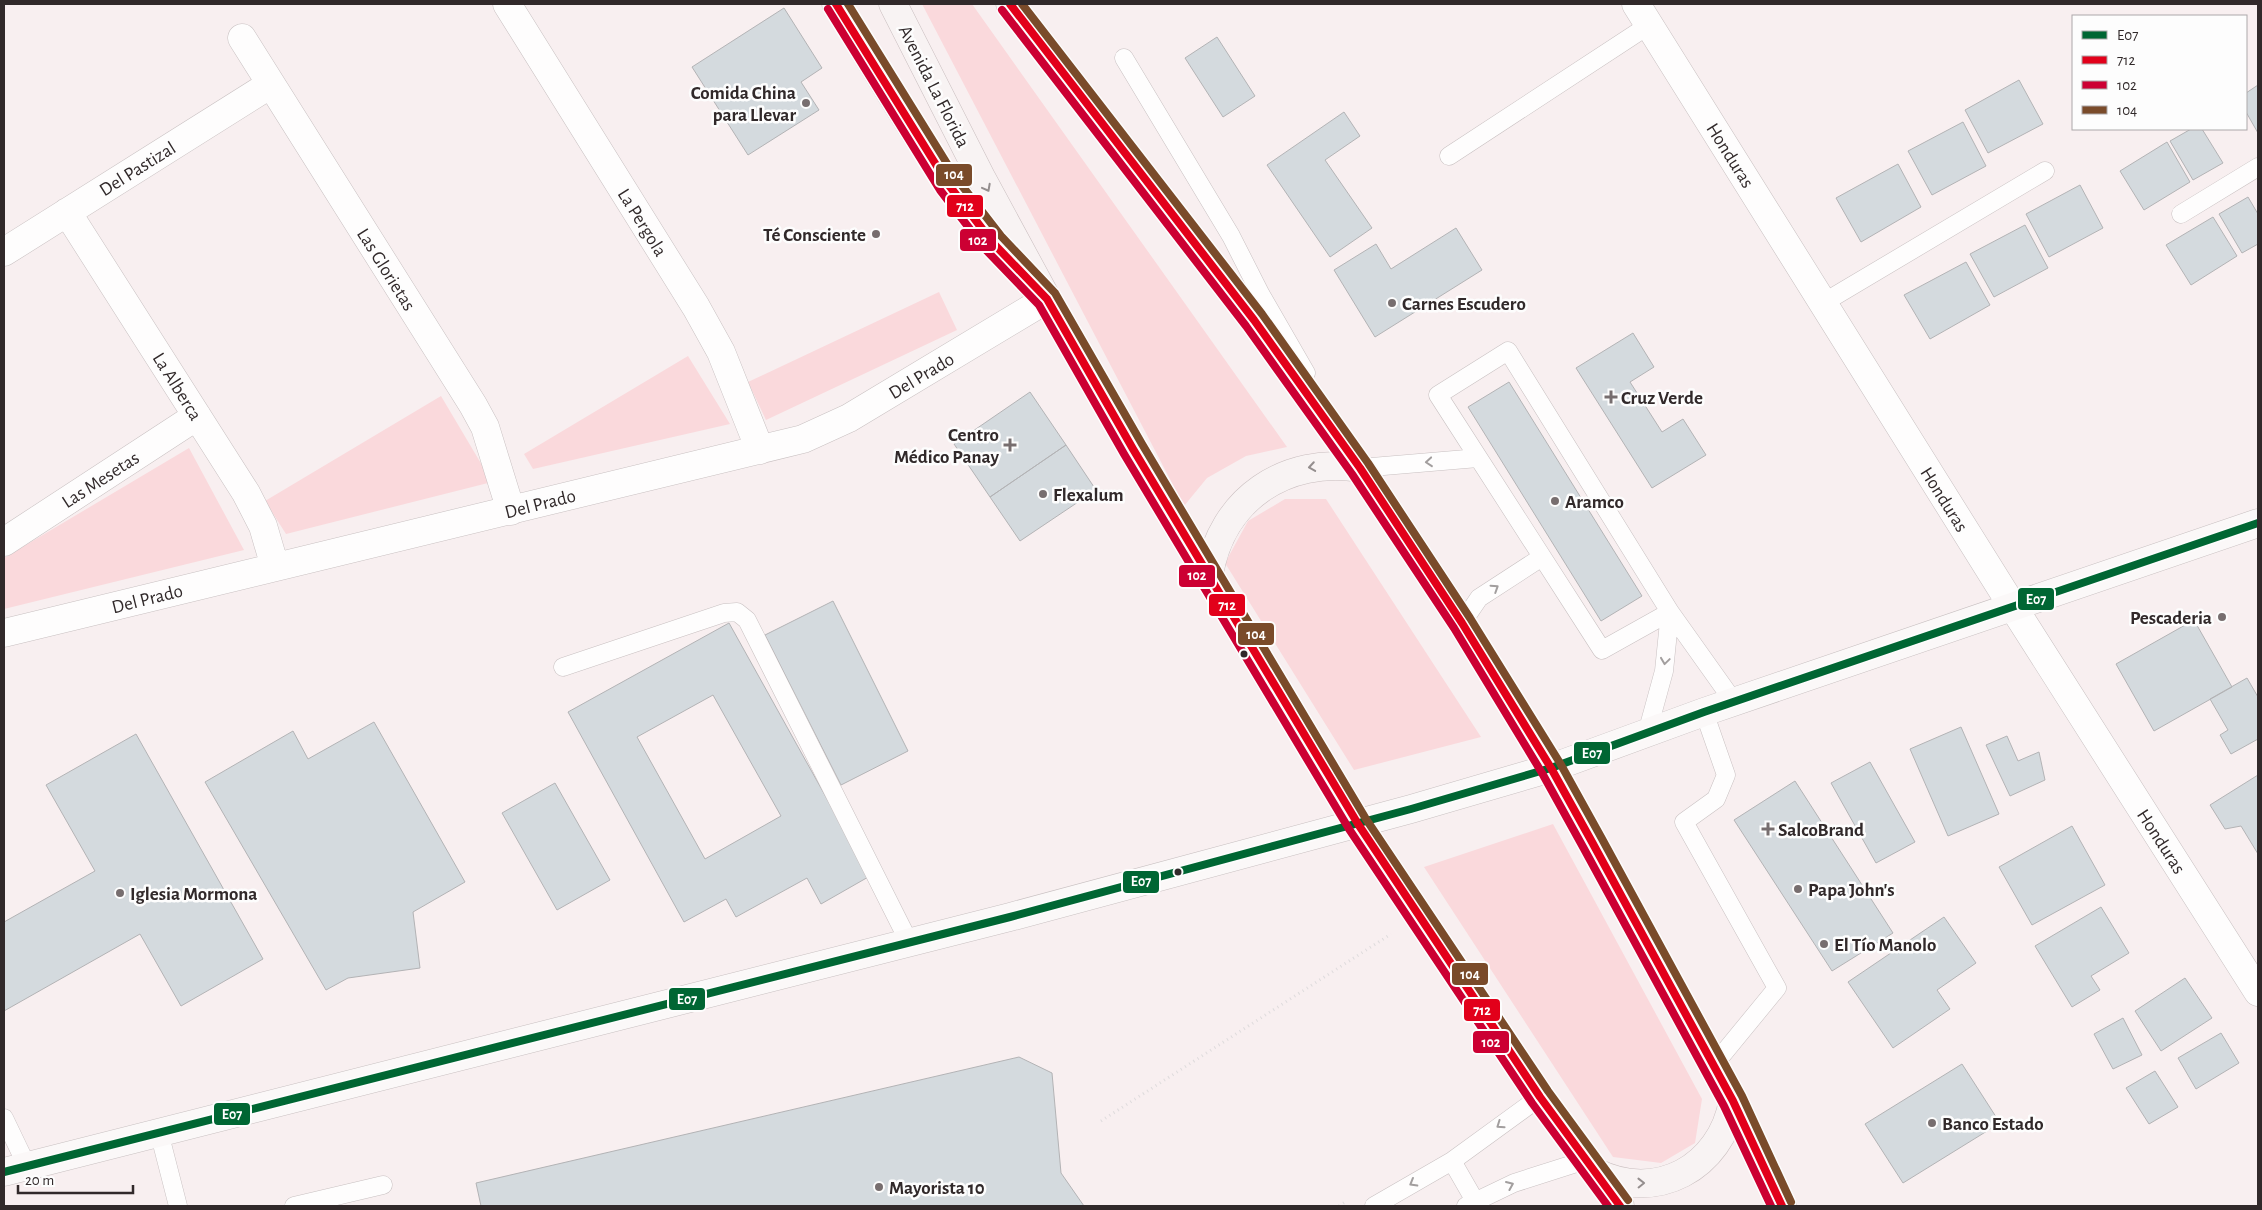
<svg xmlns="http://www.w3.org/2000/svg" width="2262" height="1210" font-family="'Alegreya Sans',sans-serif">
<style>
.green{fill:#fad9dc}
.building{fill:#d4dade;stroke:#b3b3b5;fill-rule:evenodd}
.lines{fill:none;stroke-linecap:round;stroke-linejoin:round}
.lane-casing{stroke:#c8c0c1;stroke-width:19}
.street-casing{stroke:#c8c0c1;stroke-width:29}
.secondary-casing{stroke:#c8c0c1;stroke-width:29}
.primary-casing{stroke:#c9bebf;stroke-width:29}
.path{stroke:#dedbdc;stroke-width:3;stroke-dasharray:1 4;stroke-linecap:butt}
.lane{stroke:#fefdfd;stroke-width:18}
.street{stroke:#fefdfd;stroke-width:28}
.secondary{stroke:#fbf8f8;stroke-width:28}
.primary{stroke:#f8f3f3;stroke-width:28}
.bus-1-casing{stroke:#fdfdfd;stroke-width:11}
.bus-2-casing{stroke:#fdfdfd;stroke-width:11}
.bus-3-casing{stroke:#fdfdfd;stroke-width:11}
.bus-4-casing{stroke:#fdfdfd;stroke-width:11}
.bus-1{stroke:#063;stroke-width:8}
.bus-2{stroke:#e2001a;stroke-width:8}
.bus-3{stroke:#c03;stroke-width:8}
.bus-4{stroke:#7a4b2a;stroke-width:8}
.oneway{stroke:#948e8e}
.oneway2{stroke:#a29e9e}
.poi-dot{fill:#776e6f;stroke:#fdfdfd;stroke-width:2}
.bus-dot{fill:#31292a;stroke:#fdfdfd;stroke-width:2}
.labels{text-anchor:middle;stroke-width:5;stroke-linejoin:round;paint-order:stroke}
.street-label{font-size:19px;fill:#31292a;stroke:#fdfdfd}
.poi-label{font-size:19px;font-weight:bold;fill:#31292a;stroke:#fdfdfd;text-anchor:start}
.line-badge{stroke:#fdfdfd;stroke-width:2}
.badge-label{font-size:14px;text-anchor:middle;font-weight:bold;fill:#fff}
</style>
<rect width="100%" height="100%" fill="#f8eff0"/>
<path class="green" d="M922 4H972L1287 447 1246 456 1207 478 1184 506Z
M939 292 957 330 766 420 748 382Z
M688 356 730 424 533 469 524 454Z
M441 396 492 482 286 534 265 501Z
M189 448 244 550 4 609V558Z
M1285 499H1326L1481 737 1354 770 1225 563 1248 521Z
M1553 824 1702 1099 1695 1143 1661 1163 1613 1157 1424 867Z"/>
<path class="building" d="M784 8 822 68 801 82 819 110 748 155 692 67Z
M1217 37 1255 96 1223 117 1185 58Z
M2019 80 2043 124 1988 153 1965 110Z
M2258 85V133L2246 112V93Z
M1344 112 1360 136 1325 160 1372 228 1330 257 1267 165Z
M1963 122 1986 166 1932 195 1908 151Z
M2191 129H2202L2223 163 2193 180 2170 141Z
M2167 142 2190 182 2144 210 2120 171Z
M1898 164 1921 207 1861 242 1836 198Z
M2080 185 2103 228 2049 257 2026 214Z
M2248 197 2258 214V244L2242 253 2219 214Z
M2213 217 2237 256 2191 285 2166 245Z
M2025 225 2048 268 1994 297 1970 254Z
M1456 228 1482 270 1375 337 1334 270 1376 244 1391 269Z
M1966 262 1990 305 1930 339 1904 295Z
M1633 333 1654 367 1630 382 1662 432 1683 419 1706 455 1652 488 1576 368Z
M1509 382 1642 596 1601 621 1468 407Z
M1030 392 1066 445 990 497 954 444Z
M1066 445 1096 490 1020 541 990 497Z
M833 601 908 751 841 785 765 635Z
M2194 620 2232 687 2154 731 2116 664Z
M729 623 870 876 821 904 807 878 736 917 726 899 684 922 568 712ZM713 695 781 816 705 859 637 737Z
M2247 678 2258 697V739L2231 754 2220 735 2228 730 2210 699Z
M374 722 465 882 413 912 420 968 348 978 326 990 205 782 293 731 308 759Z
M1961 727 1999 814 1948 836 1910 749Z
M136 734 263 959 181 1006 140 934 4 1011V922L95 871 46 785Z
M2007 736 2018 761 2039 752 2045 780 2010 796 1986 745Z
M1870 762 1915 842 1876 863 1831 783Z
M2258 775V854L2241 826 2225 829 2210 805Z
M1795 781 1893 933 1832 971 1734 820Z
M555 783 610 880 557 910 502 813Z
M2072 826 2105 885 2032 925 1999 867Z
M2101 907 2129 953 2091 976 2100 990 2072 1007 2035 946Z
M1944 917 1976 963 1937 990 1950 1009 1893 1048 1848 982Z
M2185 978 2212 1018 2161 1051 2135 1011Z
M2123 1018 2142 1055 2113 1069 2094 1034Z
M2221 1033 2239 1063 2196 1089 2178 1058Z
M1019 1057 1052 1073 1061 1173 1084 1206H481L476 1183Z
M1962 1064 2000 1123 1903 1183 1865 1124Z
M2155 1071 2178 1107 2149 1124 2126 1088Z"/>
<g class="lines">
<defs>
<path id="lane" d="M1124 58 1231 236 1261 295 1306 373
M1449 156 1649 25
M2181 214 2258 167
M1823 303 2045 171
M1508 351 1670 612 1602 650 1438 395Z
M1357 461 1360 468 1478 458
M1670 612 1734 702
M1462 623 1479 598 1542 557
M563 667 724 613 737 612 747 620 909 942
M1704 712 1726 775 1716 799 1684 822 1777 988 1713 1066
M1647 733 1664 671 1670 612
M4 1118 27 1166
M159 1132 178 1206
M1452 1161 1475 1201
M294 1206 383 1185
M1374 1206 1452 1161 1540 1097
M1466 1206 1514 1183 1586 1160"/>
<path id="street" d="M507 4 696 307 721 352 760 450
M1636 4 2013 607 2258 992
M242 38 473 405 485 427 511 511
M67 212 246 493 263 526 275 567
M4 252 271 84
M4 542 197 416
M4 633 803 439 849 418 1047 299"/>
<path id="secondary" d="M836 4C898 103 954 209 1039 291
M4 1172 1010 917 1411 809 1551 768 1704 712 2258 523"/>
<path id="primary" d="M893 4 982 179 1047 299 1133 449 1358 824 1540 1097 1620 1206
M1010 4 1254 320 1360 468 1462 623 1551 768 1592 842 1733 1101 1782 1206
M1209 575C1221 499 1286 456 1360 468
M1595 1172C1656 1203 1721 1168 1733 1101"/>
</defs>
<use href="#lane" class="lane-casing"/>
<use href="#street" class="street-casing"/>
<use href="#secondary" class="secondary-casing"/>
<use href="#primary" class="primary-casing"/>
<path class="path" d="M1101 1121 1391 934
M1339 1206 1345 1202"/>
<use href="#lane" class="lane"/>
<use href="#street" class="street"/>
<use href="#secondary" class="secondary"/>
<use href="#primary" class="primary"/>
<defs>
<path id="bus-1" d="M4 1172 1010 917 1411 809 1551 768 1704 712 2258 523"/>
<path id="bus-2" d="M836 4 948 184 993 243 1047 299 1133 449 1358 824 1540 1097 1620 1206
M1010 4 1254 320 1360 468 1462 623 1551 768 1592 842 1733 1101 1782 1206"/>
<path id="bus-3" d="M828 9 940 190 986 250 1039 305 1124 454 1349 829 1532 1103 1608 1206
M1002 10 1246 326 1352 474 1454 628 1542 773 1583 847 1724 1106 1771 1206"/>
<path id="bus-4" d="M848 4 956 178 1001 236 1055 293 1142 444 1366 819 1548 1091 1628 1200
M1022 4 1262 314 1368 463 1470 618 1560 763 1601 837 1742 1096 1791 1202"/>
</defs>
<use href="#bus-1" class="bus-1-casing"/>
<use href="#bus-2" class="bus-2-casing"/>
<use href="#bus-3" class="bus-3-casing"/>
<use href="#bus-4" class="bus-4-casing"/>
<use href="#bus-1" class="bus-1"/>
<use href="#bus-2" class="bus-2"/>
<use href="#bus-3" class="bus-3"/>
<use href="#bus-4" class="bus-4"/>
</g>
<defs><path id="oneway-chevron" d="M-2-3.5L2.5 0L-2 3.5" fill="none" stroke-width="1.6" stroke-linecap="round" stroke-linejoin="round" transform="scale(1.25)"/></defs>
<g class="oneway">
<use href="#oneway-chevron" transform="translate(987 188) rotate(62)"/>
<use href="#oneway-chevron" transform="translate(1312 467) rotate(171)"/>
<use href="#oneway-chevron" transform="translate(1641 1183) rotate(-1)"/>
</g>
<g class="oneway2">
<use href="#oneway-chevron" transform="translate(1429 462) rotate(175)"/>
<use href="#oneway-chevron" transform="translate(1495 588) rotate(-33)"/>
<use href="#oneway-chevron" transform="translate(1665 661) rotate(98)"/>
<use href="#oneway-chevron" transform="translate(1500 1125) rotate(145)"/>
<use href="#oneway-chevron" transform="translate(1413 1183) rotate(150)"/>
<use href="#oneway-chevron" transform="translate(1510 1185) rotate(-23)"/>
</g>
<g class="poi-dot">
<circle cx="806" cy="103" r="5"/>
<circle cx="876" cy="234" r="5"/>
<circle cx="1392" cy="303" r="5"/>
<path d="M1608.5 389.5h5v5h5v5h-5v5h-5v-5h-5v-5h5z"/>
<path d="M1007.5 437.5h5v5h5v5h-5v5h-5v-5h-5v-5h5z"/>
<circle cx="1043" cy="494" r="5"/>
<circle cx="1555" cy="501" r="5"/>
<circle cx="2222" cy="617" r="5"/>
<path d="M1765.5 821.5h5v5h5v5h-5v5h-5v-5h-5v-5h5z"/>
<circle cx="1798" cy="889" r="5"/>
<circle cx="120" cy="893" r="5"/>
<circle cx="1824" cy="944" r="5"/>
<circle cx="1932" cy="1123" r="5"/>
<circle cx="879" cy="1187" r="5"/>
</g>
<g class="bus-dot">
<circle cx="1244" cy="654" r="4.5"/>
<circle cx="1178" cy="872" r="4.5"/>
</g>
<g class="labels">
<g class="street-label">
<text transform="translate(935 86) rotate(63)" y="7">Avenida La Florida</text>
<text transform="translate(1731 155) rotate(58)" y="7">Honduras</text>
<text transform="translate(137 168) rotate(-32)" y="7">Del Pastizal</text>
<text transform="translate(643 222) rotate(58)" y="7">La Pergola</text>
<text transform="translate(387 269) rotate(58)" y="7">Las Glorietas</text>
<text transform="translate(921 375) rotate(-31)" y="7">Del Prado</text>
<text transform="translate(178 386) rotate(58)" y="7">La Alberca</text>
<text transform="translate(100 479) rotate(-33)" y="7">Las Mesetas</text>
<text transform="translate(1945 499) rotate(58)" y="7">Honduras</text>
<text transform="translate(540 503) rotate(-14)" y="7">Del Prado</text>
<text transform="translate(147 598) rotate(-14)" y="7">Del Prado</text>
<text transform="translate(2162 841) rotate(57)" y="7">Honduras</text>
</g>
<g class="poi-label">
<text x="796" y="99" text-anchor="end">Comida China<tspan x="796" dy="22">para Llevar</tspan></text>
<text x="866" y="241" text-anchor="end">Té Consciente</text>
<text x="1402" y="310">Carnes Escudero</text>
<text x="1621" y="404">Cruz Verde</text>
<text x="999" y="441" text-anchor="end">Centro<tspan x="999" dy="22">Médico Panay</tspan></text>
<text x="1053" y="501">Flexalum</text>
<text x="1565" y="508">Aramco</text>
<text x="2212" y="624" text-anchor="end">Pescaderia</text>
<text x="1778" y="836">SalcoBrand</text>
<text x="1808" y="896">Papa John's</text>
<text x="130" y="900">Iglesia Mormona</text>
<text x="1834" y="951">El Tío Manolo</text>
<text x="1942" y="1130">Banco Estado</text>
<text x="889" y="1194">Mayorista 10</text>
</g>
</g>
<g class="line-badge">
<rect x="935" y="163" width="38" height="24" rx="5" fill="#7a4b2a"/>
<rect x="946" y="194" width="38" height="24" rx="5" fill="#e2001a"/>
<rect x="959" y="228" width="38" height="24" rx="5" fill="#c03"/>
<rect x="1178" y="564" width="38" height="24" rx="5" fill="#c03"/>
<rect x="2017" y="587" width="38" height="24" rx="5" fill="#063"/>
<rect x="1208" y="593" width="38" height="24" rx="5" fill="#e2001a"/>
<rect x="1237" y="622" width="38" height="24" rx="5" fill="#7a4b2a"/>
<rect x="1573" y="741" width="38" height="24" rx="5" fill="#063"/>
<rect x="1122" y="870" width="38" height="24" rx="5" fill="#063"/>
<rect x="1451" y="962" width="38" height="24" rx="5" fill="#7a4b2a"/>
<rect x="668" y="987" width="38" height="24" rx="5" fill="#063"/>
<rect x="1463" y="998" width="38" height="24" rx="5" fill="#e2001a"/>
<rect x="1472" y="1030" width="38" height="24" rx="5" fill="#c03"/>
<rect x="213" y="1102" width="38" height="24" rx="5" fill="#063"/>
</g>
<g class="badge-label">
<text x="954" y="179">104</text>
<text x="965" y="211">712</text>
<text x="978" y="245">102</text>
<text x="1197" y="580">102</text>
<text x="2036" y="604">E07</text>
<text x="1227" y="610">712</text>
<text x="1256" y="639">104</text>
<text x="1592" y="758">E07</text>
<text x="1141" y="886">E07</text>
<text x="1470" y="979">104</text>
<text x="687" y="1004">E07</text>
<text x="1482" y="1015">712</text>
<text x="1491" y="1047">102</text>
<text x="232" y="1119">E07</text>
</g>
<rect width="2262" height="1210" fill="none" stroke="#31292a" stroke-width="10"/>
<rect x="2072" y="15" width="175" height="115" fill="#fdfdfd" stroke="#aba8a9"/>
<rect x="2082" y="31" width="25" height="8" fill="#006633" stroke="#aba8a9"/>
<text x="2117" y="40" font-size="15" fill="#31292a">E07</text>
<rect x="2082" y="56" width="25" height="8" fill="#e2001a" stroke="#aba8a9"/>
<text x="2117" y="65" font-size="15" fill="#31292a">712</text>
<rect x="2082" y="81" width="25" height="8" fill="#cc0033" stroke="#aba8a9"/>
<text x="2117" y="90" font-size="15" fill="#31292a">102</text>
<rect x="2082" y="106" width="25" height="8" fill="#7a4b2a" stroke="#aba8a9"/>
<text x="2117" y="115" font-size="15" fill="#31292a">104</text>
<path d="M18 1185v8h115v-8" fill="none" stroke="#31292a" stroke-width="2.5"/>
<text x="25" y="1185" font-size="15" fill="#31292a" stroke="#fdfdfd" stroke-width="4" paint-order="stroke">20 m</text>
</svg>
